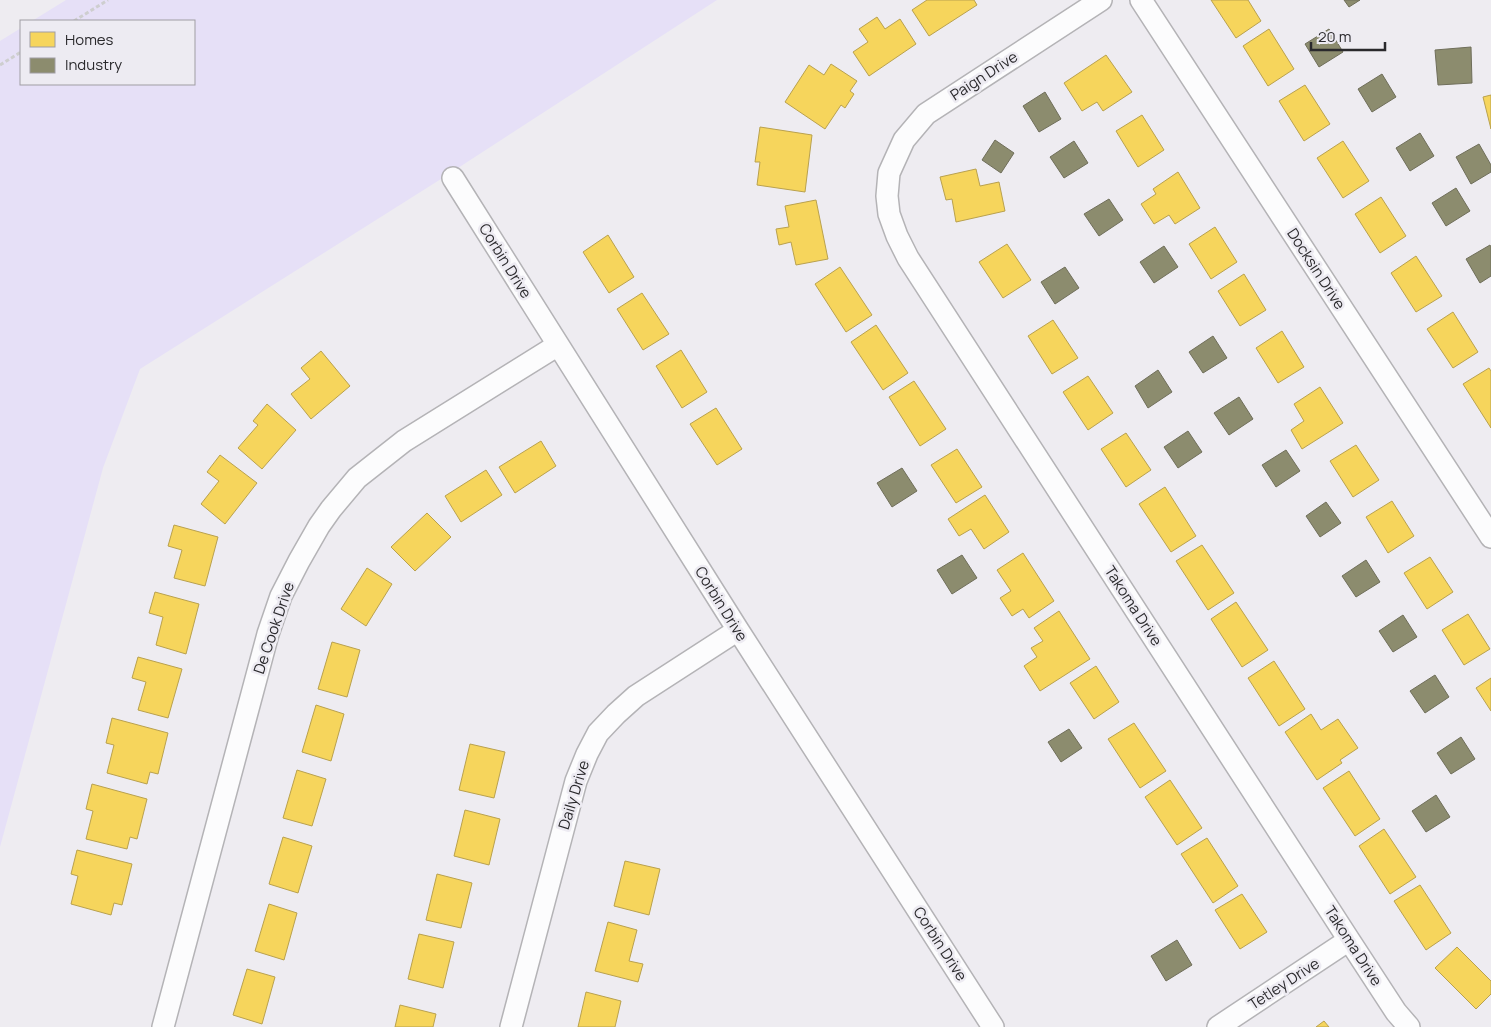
<svg xmlns="http://www.w3.org/2000/svg" width="1491" height="1027" font-family="Manrope,sans-serif">
<style>
.green{fill:#e6e0f7}
.homes{fill:#f6d55c;stroke:#b9a14e}
.industry{fill:#8c8c6e;stroke:#6f6e5a}
.lines{fill:none;stroke-linecap:round;stroke-linejoin:round}
.minor-casing{stroke:#b4b3b6;stroke-width:24}
.path{stroke:#cececf;stroke-width:3;stroke-dasharray:4 2.5;stroke-linecap:butt}
.minor{stroke:#fcfcfd;stroke-width:21}
.labels{text-anchor:middle;stroke-width:5;stroke-linejoin:round;paint-order:stroke}
.street-label{font-size:15px;fill:#2a292c;stroke:#edebf2}
</style>
<rect width="100%" height="100%" fill="#eeecf1"/>
<path class="green" d="M66 0H717L441 179 140 369 103 468 0 847V41L21 28V84H194V21H32Z"/>
<path class="homes" d="M927 0H974L977 5 929 36 912 10Z
M1211 0H1248L1261 21 1236 38Z
M877 17 885 29 900 19 916 44 869 76 853 52 868 42 859 29Z
M1269 29 1294 69 1268 86 1243 46Z
M1106 55 1132 92 1103 111 1097 102 1082 111 1064 83Z
M831 64 857 81 850 91 854 94 845 108 841 105 825 129 785 102 809 65 824 75Z
M1305 85 1330 124 1304 141 1279 101Z
M1491 95V129L1483 97Z
M1142 115 1164 150 1138 167 1116 131Z
M760 127 812 135 805 192 757 185 760 162H755Z
M1343 141 1369 181 1343 198 1317 158Z
M976 169 980 186 999 182 1005 211 956 222 952 199 946 200 940 177Z
M1178 172 1200 208 1175 224 1169 215 1154 224 1141 204 1156 194 1153 189Z
M1381 197 1406 236 1380 253 1355 214Z
M816 200 828 259 796 265 791 242 779 245 776 229 789 227 785 206Z
M1215 227 1237 262 1211 279 1189 244Z
M608 235 634 277 609 293 583 252Z
M1007 244 1031 280 1003 298 979 262Z
M1416 256 1442 296 1416 312 1391 273Z
M840 267 872 315 846 332 815 284Z
M1244 274 1266 310 1240 326 1218 291Z
M642 293 669 334 643 350 617 309Z
M1453 312 1478 352 1453 368 1427 329Z
M1053 320 1078 358 1052 374 1028 336Z
M876 325 908 373 883 390 851 342Z
M1282 331 1304 367 1278 383 1256 348Z
M681 350 707 392 682 408 656 366Z
M321 351 350 386 311 419 291 394 310 379 301 368Z
M1489 368 1491 371V428L1463 384Z
M1088 376 1113 413 1088 430 1063 392Z
M914 381 946 429 920 446 889 397Z
M1320 387 1343 423 1302 449 1291 430 1304 421 1294 404Z
M267 404 296 430 262 469 238 448 258 425 253 421Z
M716 408 742 449 717 465 690 424Z
M1126 433 1151 470 1126 487 1101 449Z
M541 441 556 466 515 493 499 467Z
M1356 445 1379 480 1353 497 1330 461Z
M957 449 982 487 956 503 931 465Z
M220 455 257 483 225 524 201 504 219 481 207 472Z
M486 470 502 495 461 522 445 496Z
M1165 487 1196 536 1171 552 1139 504Z
M985 495 1009 532 984 549 971 529 959 536 948 519Z
M1392 501 1414 536 1388 553 1366 517Z
M427 513 451 537 415 571 391 547Z
M174 525 218 537 205 586 174 578 182 550 168 546Z
M1202 545 1234 593 1208 610 1176 561Z
M1023 553 1054 601 1029 618 1023 609 1012 616 1000 598 1011 591 997 570Z
M1430 557 1453 592 1427 609 1404 573Z
M367 568 392 584 366 626 341 609Z
M155 592 199 604 186 654 156 645 163 617 149 613Z
M1236 602 1268 650 1242 667 1211 619Z
M1059 611 1090 659 1040 691 1024 666 1037 657 1031 648 1043 641 1034 628Z
M1468 614 1490 649 1464 665 1442 630Z
M332 642 360 650 347 697 318 689Z
M138 657 182 669 168 718 138 710 146 682 132 678Z
M1274 661 1305 709 1279 726 1248 678Z
M1096 666 1119 702 1094 719 1070 683Z
M1491 678V711L1476 688Z
M316 705 344 714 331 761 302 752Z
M1311 714 1321 730 1338 719 1358 748 1340 760 1342 763 1317 780 1285 732Z
M112 718 168 733 158 774 150 772 147 784 107 773 114 745 106 743Z
M1134 723 1166 771 1140 788 1108 739Z
M470 744 505 752 494 798 459 790Z
M297 770 326 779 312 826 283 818Z
M1349 771 1380 819 1355 836 1323 788Z
M1170 780 1202 828 1177 845 1145 797Z
M92 784 147 799 137 839 130 837 127 849 86 839 93 811 86 809Z
M465 810 500 819 489 865 454 856Z
M1384 829 1416 877 1390 894 1359 846Z
M283 837 312 846 298 893 269 884Z
M1207 838 1238 886 1213 903 1181 854Z
M77 850 132 864 122 905 114 903 111 915 71 904 78 876 71 874Z
M625 861 660 869 649 915 614 906Z
M437 874 472 883 461 928 426 920Z
M1420 885 1451 933 1426 950 1394 901Z
M1242 894 1267 932 1240 949 1215 910Z
M269 904 297 913 284 960 255 951Z
M608 922 637 930 629 961 643 964 638 982 595 971Z
M419 934 454 942 443 988 408 979Z
M1457 947 1491 981V994L1476 1009 1435 968Z
M247 969 275 977 262 1024 233 1015Z
M586 992 621 1001 615 1027H578Z
M400 1005 436 1014 433 1027H395Z
M1324 1021 1329 1027H1316Z"/>
<path class="industry" d="M1344 0H1360L1349 7Z
M1329 29 1343 52 1319 67 1305 44Z
M1471 47 1472 83 1438 85 1435 50Z
M1382 74 1396 97 1372 112 1358 89Z
M1045 92 1061 119 1039 132 1023 106Z
M1420 133 1434 156 1410 171 1396 148Z
M995 140 1014 153 1001 173 982 160Z
M1074 141 1088 163 1064 178 1050 157Z
M1479 144 1491 165V172L1471 184 1456 157Z
M1456 188 1470 211 1446 226 1432 203Z
M1109 199 1123 220 1099 236 1084 214Z
M1490 245 1491 247V276L1480 283 1466 259Z
M1164 246 1178 267 1154 283 1140 262Z
M1065 267 1079 288 1055 304 1041 282Z
M1213 336 1227 358 1203 373 1189 352Z
M1158 370 1172 392 1148 408 1135 386Z
M1239 397 1253 419 1229 435 1214 413Z
M1188 431 1202 452 1178 468 1164 447Z
M1286 450 1300 471 1276 487 1262 465Z
M902 468 917 491 892 507 877 483Z
M1326 502 1341 523 1320 537 1306 516Z
M962 555 977 578 952 594 937 570Z
M1366 560 1380 582 1356 597 1342 576Z
M1403 615 1417 637 1393 652 1379 631Z
M1435 675 1449 697 1425 713 1410 691Z
M1069 729 1082 748 1061 762 1048 742Z
M1461 737 1475 759 1451 774 1437 753Z
M1436 795 1450 817 1426 832 1412 811Z
M1177 940 1192 965 1166 981 1151 956Z"/>
<g class="lines">
<defs>
<path id="minor" d="M1101 0 926 114 904 140 889 173 887 196 889 214 897 236 908 258 1349 940 1396 1012 1409 1027
M1141 0 1491 537
M453 178 738 630 993 1027
M163 1027 268 634 281 596 299 561 319 526 331 509 357 478 404 441 558 345
M511 1027 576 781 587 754 598 733 616 714 636 696 738 630
M1218 1027 1349 940"/>
</defs>
<use href="#minor" class="minor-casing"/>
<path class="path" d="M74 21 108 0
M0 65 21 52"/>
<use href="#minor" class="minor"/>
</g>
<g class="labels">
<g class="street-label">
<text transform="translate(984 76) rotate(-33)" y="5">Paign Drive</text>
<text transform="translate(505 261) rotate(58)" y="5">Corbin Drive</text>
<text transform="translate(1316 269) rotate(57)" y="5">Docksin Drive</text>
<text transform="translate(721 604) rotate(58)" y="5">Corbin Drive</text>
<text transform="translate(1133 606) rotate(57)" y="5">Takoma Drive</text>
<text transform="translate(274 628) rotate(-71)" y="5">De Cook Drive</text>
<text transform="translate(574 795) rotate(-73)" y="5">Daily Drive</text>
<text transform="translate(940 944) rotate(57)" y="5">Corbin Drive</text>
<text transform="translate(1353 946) rotate(57)" y="5">Takoma Drive</text>
<text transform="translate(1284 984) rotate(-33)" y="5">Tetley Drive</text>
</g>
</g>
<rect x="20" y="20" width="175" height="65" fill="#edebf2" stroke="#9f9da3"/>
<rect x="30" y="32" width="25" height="15" fill="#f6d55c" stroke="#9f9da3"/>
<text x="65" y="45" font-size="15" fill="#2a292c">Homes</text>
<rect x="30" y="58" width="25" height="15" fill="#8c8c6e" stroke="#9f9da3"/>
<text x="65" y="70" font-size="15" fill="#2a292c">Industry</text>
<path d="M1311 42v8h74v-8" fill="none" stroke="#2a292c" stroke-width="2.5"/>
<text x="1318" y="42" font-size="15" fill="#2a292c" stroke="#edebf2" stroke-width="4" paint-order="stroke">20 m</text>
</svg>
